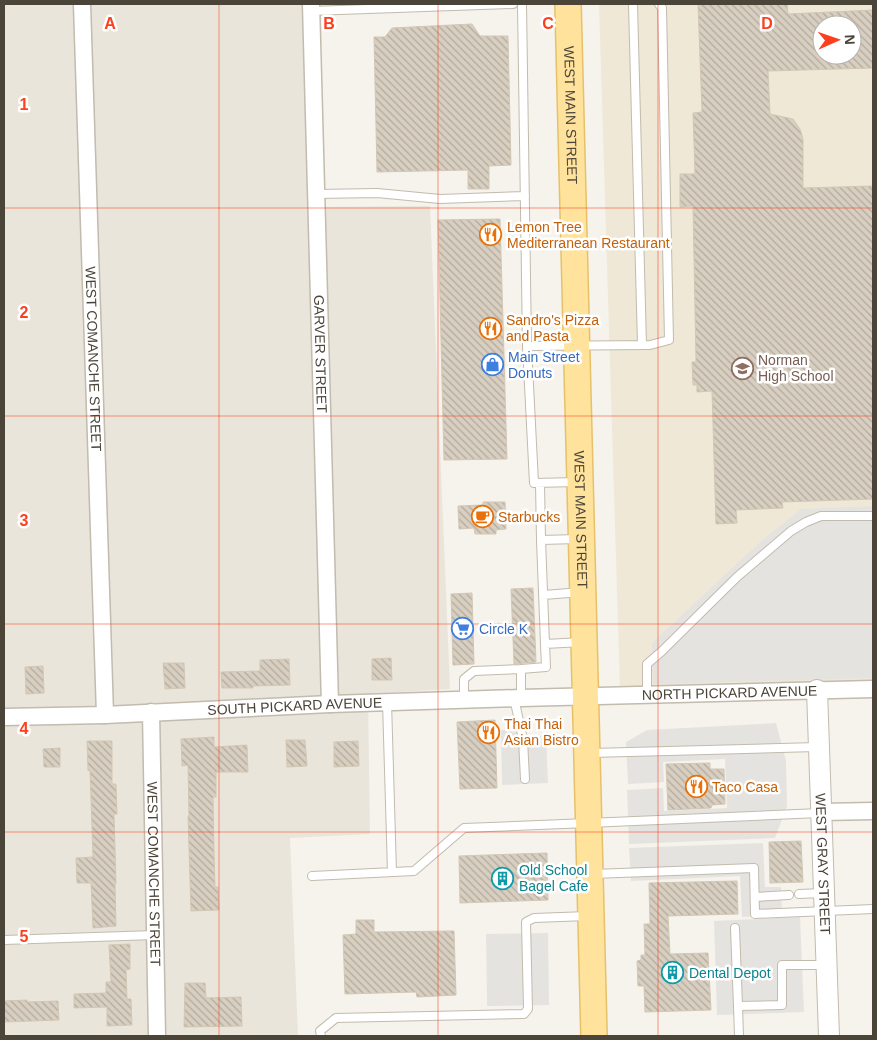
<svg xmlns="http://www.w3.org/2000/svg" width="877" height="1040" font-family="Helvetica,sans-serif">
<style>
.residential{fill:#eae5da}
.education{fill:#efe8d6;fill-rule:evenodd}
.parking{fill:#e5e3e0}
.building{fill:url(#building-back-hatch);stroke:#d3c7b4;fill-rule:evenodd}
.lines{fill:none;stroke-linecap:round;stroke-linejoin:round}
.service-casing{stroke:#c2bbae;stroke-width:10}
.minor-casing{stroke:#c2bbae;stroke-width:19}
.tertiary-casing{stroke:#c2bbae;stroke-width:22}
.primary-casing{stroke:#e6c16a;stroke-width:28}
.service{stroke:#fff;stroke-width:8}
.minor{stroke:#fff;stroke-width:16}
.tertiary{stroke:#fff;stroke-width:20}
.primary{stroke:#ffe39c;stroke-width:25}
.grid{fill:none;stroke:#fc3f1d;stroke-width:1;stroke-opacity:0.55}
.labels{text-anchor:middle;stroke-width:5;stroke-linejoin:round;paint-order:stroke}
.street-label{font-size:14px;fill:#4b4439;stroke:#fff}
.food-label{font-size:14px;fill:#c56008;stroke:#fff;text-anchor:start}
.shop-label{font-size:14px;fill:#366cbe;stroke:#fff;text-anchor:start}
.education-label{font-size:14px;fill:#785e54;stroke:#fff;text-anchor:start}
.culture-label{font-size:14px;fill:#0d838f;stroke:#fff;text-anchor:start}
.grid-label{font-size:16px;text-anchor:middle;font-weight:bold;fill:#fc3f1d;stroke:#fff;stroke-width:5;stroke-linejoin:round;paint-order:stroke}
</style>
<defs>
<pattern id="building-back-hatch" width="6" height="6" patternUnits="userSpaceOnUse" patternTransform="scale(1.25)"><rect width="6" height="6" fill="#d8cfc1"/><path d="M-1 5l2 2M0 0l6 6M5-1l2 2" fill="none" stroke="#b1aa9e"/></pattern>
</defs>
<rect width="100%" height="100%" fill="#f6f3ec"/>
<path class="residential" d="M4 4H305L311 207 430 206 450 689 368 694 370 834 290 838 298 1036H4Z"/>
<path class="education" d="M599 4H873V682L620 689ZM822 25H852V55H822Z"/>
<path class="parking" d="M873 506V678L653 684 652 643 760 542 801 509Z
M776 723 786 761 787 806 775 838 629 844 627 790 663 788 664 811 727 808 725 759 663 762 664 782 628 784 626 742 647 730Z
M501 730H513L532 736H546L548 783 502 785Z
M763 843 765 887H781L782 915 742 917 740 876 631 881 629 848Z
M800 917 804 1012 717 1015 714 921Z
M548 933 549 1005 487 1006 486 934Z"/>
<path class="building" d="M698 4H787L788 14 873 10V68L768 71 770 114 793 119 800 129 803 139V188L873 186V499L782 502 783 508 736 510 737 523 716 524 712 391 697 392V385H693L692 362H696L693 206 680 207V174H695L693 113 702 112ZM822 25H852V55H822Z
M472 24 480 36H508L511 165 489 166V189H468V170L377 172 374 37H385L392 28Z
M500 219 507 459 444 460 438 220Z
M483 502H505L506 529 496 530V534H475L474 528 459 529 458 506 483 505Z
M533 588 536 662 514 664 511 589Z
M472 593 474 664 453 665 451 594Z
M391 658 392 680H372V659Z
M289 659 290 685 253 686V688H222L221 672 260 671V660Z
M163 663H184L185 688 165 689Z
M43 666 44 693 26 694 25 667Z
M495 720 497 788 460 789 457 722Z
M214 737V747L247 745 248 772H216V797H213L214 852 215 887H218L219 910 191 911 188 816H189L188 765 182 766 181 739Z
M286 740H305L307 766 287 767Z
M87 741H112V784H116L117 814H114L116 884H115L116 926 93 928 91 883H77L76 858 93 857 90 770 88 771Z
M358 741 359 766 334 767V742Z
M60 748V767H44L43 749Z
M710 763V769H724L725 804 712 805 711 808 668 810 666 764Z
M801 841 803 882 770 883 769 842Z
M547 853 548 900 460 903 459 856Z
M737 881 738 914 668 916 670 954 708 953 711 1010 645 1012 644 986H638L637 961 641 960V955H645L644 924H650L649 883Z
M356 920H374V932L454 931 456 995 417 997 416 992 345 994 343 935 356 934Z
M130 944V969L126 970 127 999H131L132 1025 107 1026V1007L74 1008V994L106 993V982H111L109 945Z
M185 983H205L206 998 241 997 242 1026 184 1027Z
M27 1000V1002L58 1001 59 1020 4 1022V1001Z"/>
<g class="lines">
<defs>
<path id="service" d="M522 4 527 346 534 483 577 482
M633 4 642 345
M311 11 513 4
M316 194 377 193 440 199 525 196
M527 346 650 345 669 340 662 8 659 4
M540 483 541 540 577 539
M541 540 545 644 582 642
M544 595 581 592
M647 695V664L661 652 737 577 791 531 806 522 821 516H873
M514 698 523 739 525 779
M521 698V669L546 667 545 644
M464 700V679L474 671 521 669
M387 702 392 872
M591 753 817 747
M593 874 754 868 755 914 873 909
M312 876 414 871 464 828 588 823 820 813
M799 894 824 893
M755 897 789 895
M735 928 738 1006
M4 940 155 935
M321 1036 320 1031 336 1018 524 1014 528 1009 526 922 534 918 588 916
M739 1036 738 1006 782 1005V965H825"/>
<g id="minor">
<path id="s1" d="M82 4 105 715"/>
<path id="s2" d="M311 4 330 704"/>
<path id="s3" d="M151 712 157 1036"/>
<path id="s4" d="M4 717 105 715 330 704 521 698 873 689"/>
<path d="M822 812 873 811"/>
</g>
<g id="tertiary">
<path id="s5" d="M817 690 829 1036"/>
</g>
<g id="primary">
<path id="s6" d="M568 4 594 1036"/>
</g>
</defs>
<use href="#service" class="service-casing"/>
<use href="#minor" class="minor-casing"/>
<use href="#tertiary" class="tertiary-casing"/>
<use href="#primary" class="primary-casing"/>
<use href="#service" class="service"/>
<use href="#minor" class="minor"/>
<use href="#tertiary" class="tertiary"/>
<use href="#primary" class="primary"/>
</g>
<path class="grid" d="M219 4V1036M438 4V1036M658 4V1036M4 208H873M4 416H873M4 624H873M4 832H873"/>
<defs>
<symbol id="restaurant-ring" viewBox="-11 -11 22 22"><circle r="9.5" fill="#fff" stroke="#e8710a" stroke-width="1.5"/><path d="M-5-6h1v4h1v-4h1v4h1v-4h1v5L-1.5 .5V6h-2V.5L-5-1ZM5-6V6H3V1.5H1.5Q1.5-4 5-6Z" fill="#e8710a"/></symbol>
<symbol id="shop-ring" viewBox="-11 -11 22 22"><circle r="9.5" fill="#fff" stroke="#3f7fe0" stroke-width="1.5"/><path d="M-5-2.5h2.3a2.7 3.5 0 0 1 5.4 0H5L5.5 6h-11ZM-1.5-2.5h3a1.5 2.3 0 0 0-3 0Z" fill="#3f7fe0"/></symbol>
<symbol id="school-ring" viewBox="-11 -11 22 22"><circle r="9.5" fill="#fff" stroke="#8d6e63" stroke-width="1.5"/><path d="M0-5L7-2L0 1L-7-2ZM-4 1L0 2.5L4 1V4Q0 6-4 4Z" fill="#8d6e63"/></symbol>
<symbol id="cafe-ring" viewBox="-11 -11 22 22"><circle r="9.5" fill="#fff" stroke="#e8710a" stroke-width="1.5"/><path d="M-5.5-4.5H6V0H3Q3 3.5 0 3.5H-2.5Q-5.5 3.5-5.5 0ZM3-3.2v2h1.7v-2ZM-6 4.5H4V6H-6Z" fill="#e8710a"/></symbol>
<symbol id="supermarket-ring" viewBox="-11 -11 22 22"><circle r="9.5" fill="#fff" stroke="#3f7fe0" stroke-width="1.5"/><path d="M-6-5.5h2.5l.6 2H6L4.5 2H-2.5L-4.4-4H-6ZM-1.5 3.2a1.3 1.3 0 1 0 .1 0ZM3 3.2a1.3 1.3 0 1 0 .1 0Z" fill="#3f7fe0"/></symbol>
<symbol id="building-ring" viewBox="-11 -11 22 22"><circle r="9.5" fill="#fff" stroke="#0f9aa8" stroke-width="1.5"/><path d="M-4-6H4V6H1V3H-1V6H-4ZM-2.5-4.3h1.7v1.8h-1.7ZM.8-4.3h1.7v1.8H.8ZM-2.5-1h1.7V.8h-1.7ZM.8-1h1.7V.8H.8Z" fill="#0f9aa8"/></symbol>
</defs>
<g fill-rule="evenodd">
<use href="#restaurant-ring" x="478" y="222" width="25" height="25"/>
<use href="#restaurant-ring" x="478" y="316" width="25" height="25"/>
<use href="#shop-ring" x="480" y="352" width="25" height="25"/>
<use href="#school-ring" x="730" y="356" width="25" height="25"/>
<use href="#cafe-ring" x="470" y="504" width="25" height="25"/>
<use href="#supermarket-ring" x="450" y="616" width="25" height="25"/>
<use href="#restaurant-ring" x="476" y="720" width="25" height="25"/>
<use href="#restaurant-ring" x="684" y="774" width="25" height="25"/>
<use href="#building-ring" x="490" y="866" width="25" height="25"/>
<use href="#building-ring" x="660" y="960" width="25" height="25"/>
</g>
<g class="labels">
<g class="street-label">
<text dy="5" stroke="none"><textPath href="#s6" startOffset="111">WEST MAIN STREET</textPath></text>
<text dy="5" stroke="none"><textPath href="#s2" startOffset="350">GARVER STREET</textPath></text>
<text dy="5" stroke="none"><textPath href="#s1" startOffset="355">WEST COMANCHE STREET</textPath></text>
<text dy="5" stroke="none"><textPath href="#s6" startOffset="516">WEST MAIN STREET</textPath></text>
<text dy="5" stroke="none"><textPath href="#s4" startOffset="726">NORTH PICKARD AVENUE</textPath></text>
<text dy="5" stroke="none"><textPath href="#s4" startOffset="291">SOUTH PICKARD AVENUE</textPath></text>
<text dy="5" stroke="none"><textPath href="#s5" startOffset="174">WEST GRAY STREET</textPath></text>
<text dy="5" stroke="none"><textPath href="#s3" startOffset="162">WEST COMANCHE STREET</textPath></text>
</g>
<g class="food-label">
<text x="507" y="232">Lemon Tree<tspan x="507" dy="16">Mediterranean Restaurant</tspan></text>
<text x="506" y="325">Sandro's Pizza<tspan x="506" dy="16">and Pasta</tspan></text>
<text x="498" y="522">Starbucks</text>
<text x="504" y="729">Thai Thai<tspan x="504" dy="16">Asian Bistro</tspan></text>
<text x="712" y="792">Taco Casa</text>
</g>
<g class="shop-label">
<text x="508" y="362">Main Street<tspan x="508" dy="16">Donuts</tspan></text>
<text x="479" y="634">Circle K</text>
</g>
<g class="education-label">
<text x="758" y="365">Norman<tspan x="758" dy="16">High School</tspan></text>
</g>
<g class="culture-label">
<text x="519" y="875">Old School<tspan x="519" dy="16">Bagel Cafe</tspan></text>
<text x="689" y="978">Dental Depot</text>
</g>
</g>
<g class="grid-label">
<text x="110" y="29">A</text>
<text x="329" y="29">B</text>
<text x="548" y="29">C</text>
<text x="767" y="29">D</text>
<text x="24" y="110">1</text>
<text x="24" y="318">2</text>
<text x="24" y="526">3</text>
<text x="24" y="734">4</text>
<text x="24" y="942">5</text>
</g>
<rect width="877" height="1040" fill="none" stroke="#4b4439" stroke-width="10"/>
<g transform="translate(837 40) rotate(88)"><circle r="24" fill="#ffffff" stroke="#b7b4b0"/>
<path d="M0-4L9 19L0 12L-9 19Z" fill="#fc3f1d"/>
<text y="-8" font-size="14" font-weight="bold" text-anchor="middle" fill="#4b4439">N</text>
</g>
</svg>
